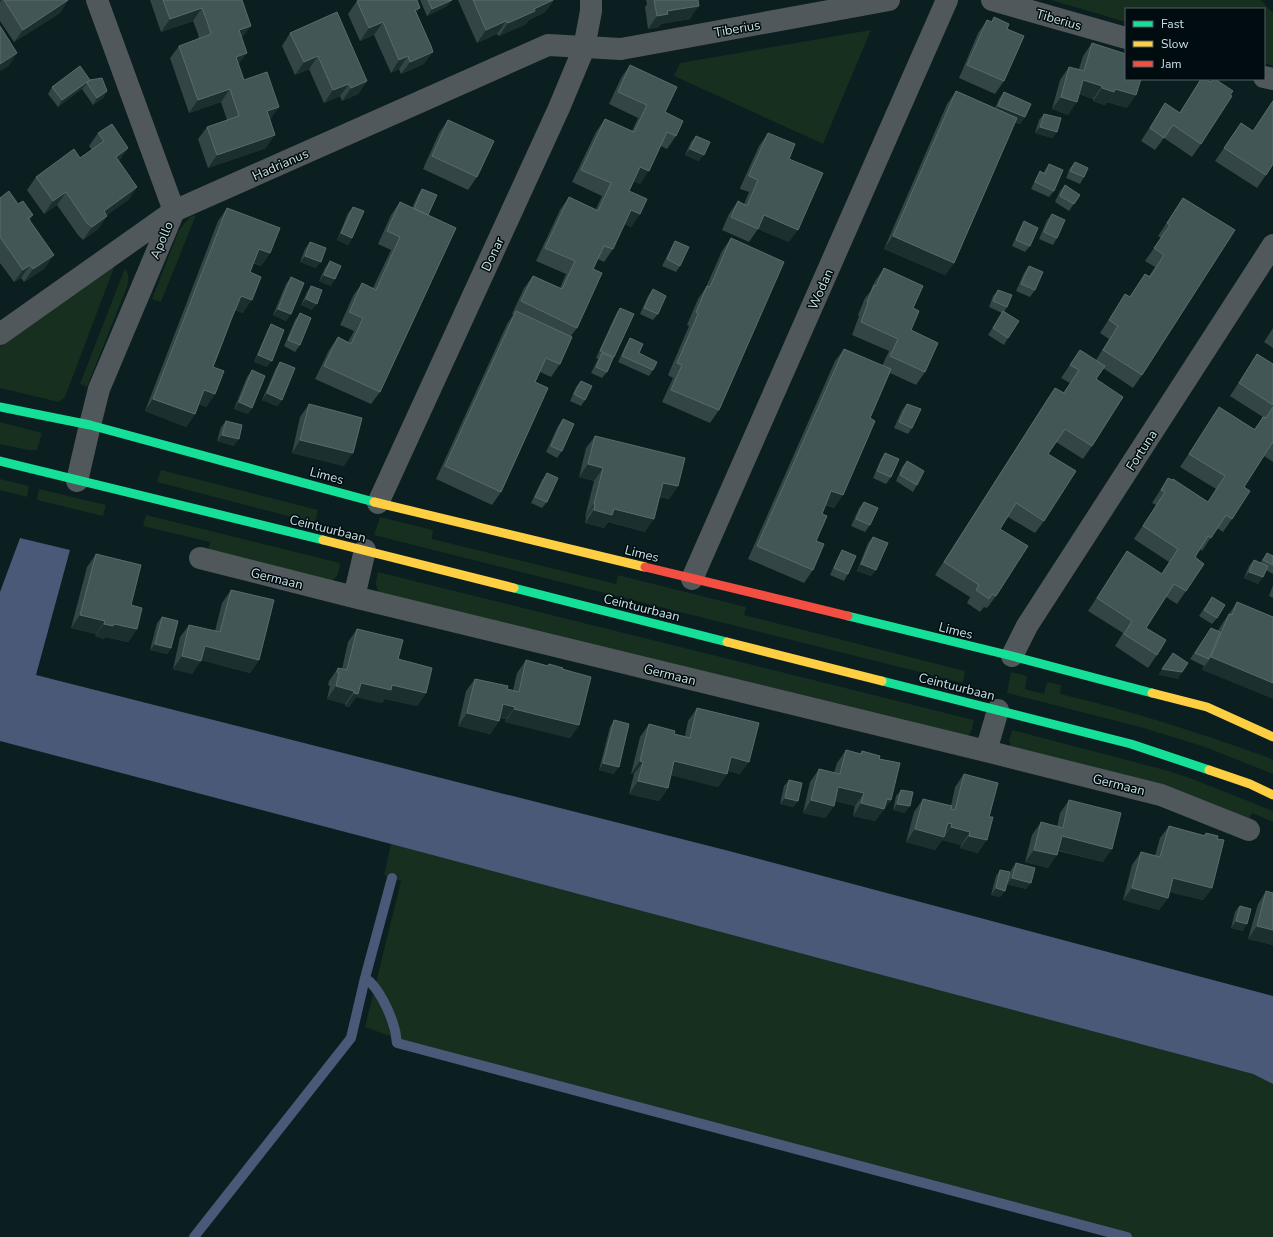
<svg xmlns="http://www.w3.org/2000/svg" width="1273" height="1237" font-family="'Nunito Sans',sans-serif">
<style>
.green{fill:#162f1e}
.water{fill:#4a5978}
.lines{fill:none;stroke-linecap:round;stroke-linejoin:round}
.stream{stroke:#4a5978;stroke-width:10}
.street{stroke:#51585c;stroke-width:22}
.fast{stroke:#16e098;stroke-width:9}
.slow{stroke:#ffcf43;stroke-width:9}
.jam{stroke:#f24e42;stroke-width:9}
.wall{fill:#334645}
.shaded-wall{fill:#1c2f2f}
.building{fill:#435656;stroke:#586c6c}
.labels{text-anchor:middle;stroke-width:3;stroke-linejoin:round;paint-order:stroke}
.street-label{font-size:13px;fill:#c9e0e4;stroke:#000c0f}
</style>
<rect width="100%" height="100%" fill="#0b1e20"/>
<path class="green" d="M1051 0H1261L1273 13V66L1264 63V9H1126V22Z
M871 30 823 144 674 76 680 63Z
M196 215 161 302 152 299 179 230 190 217Z
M110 265H115L65 397 59 402 0 388V346Z
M125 268C129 274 129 279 127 287L87 387 80 384Z
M0 422 42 433 37 450H28L0 444Z
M161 470 318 510 315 523 157 482Z
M0 479 29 486 27 497 0 490Z
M39 489 106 505 103 516 37 500Z
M146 515 340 563C339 569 339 578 331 581L208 550 210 542 143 526Z
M380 517 433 530 432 539 616 584 618 575 746 607 744 615 965 671 963 683 374 535Z
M378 572 974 720 972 729 968 737 380 593C374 586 376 581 378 572Z
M1011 672 1027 676 1025 689 1044 694 1047 682 1061 685 1060 694C1130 710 1199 733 1267 757L1273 760V774L1205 747 1140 727 1007 693Z
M1012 730 1165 770 1190 778 1273 811V822L1252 813 1249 821 1011 747 1009 740Z
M391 844 1253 1074 1273 1084V1237H1129L409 1043 365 1027 401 881 384 875Z"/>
<path class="water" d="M20 538 70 550 36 675 729 851 1273 996V1084L1253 1074 391 844 0 741V592Z"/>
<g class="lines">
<path class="stream" d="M365 978C378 986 390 1012 394 1027 396 1032 396 1038 397 1043L1127 1237
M194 1237 351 1038 365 978 392 878"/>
<path class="street" d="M992 0 1126 38
M1264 77 1273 79
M0 334 174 211 548 45 621 49 889 0
M77 481 90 425 99 389 174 211 97 0
M378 503 559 108 584 48 591 11V0
M200 558 354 597 986 751 1161 795 1249 830
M692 579 947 0
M354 597 365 550
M1012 656 1027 626 1273 245
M986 751 998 710"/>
<path class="fast" d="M0 407 90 425 374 502
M0 461 323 540
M514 588 727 642
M848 616 1012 656 1152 693
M882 681 1131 744 1209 770"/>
<path class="slow" d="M374 502 645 567
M323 540 514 588
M727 642 882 681
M1152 693 1207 707 1273 737
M1209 770 1250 784 1273 795"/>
<path class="jam" d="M645 567 848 616"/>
</g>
<path class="wall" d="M1 0H68L60 13 14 42 0 21V2Z
M150 0H242V38L238 65 244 80 270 120 266 148 208 168 198 139 207 127 227 120 221 102 189 113 170 58 179 46 199 39 198 34 193 21 161 32Z
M420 0H452L447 6 427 16Z
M458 0H554L545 12 529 20 526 24 499 36 497 34 477 43Z
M646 0H698L690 19 661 24 659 27 648 29 645 7 647 4Z
M357 1 417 13 424 64 401 74 399 69 391 73 374 35 360 41 348 14Z
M994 17 1007 29 1004 81 995 94 959 78 978 33 987 20 991 22Z
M290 33 367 81 358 94 342 101 340 96 324 103 309 69 295 75 282 46Z
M1092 43 1127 108 1107 102 1105 105 1093 101V99L1079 94 1068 115 1052 109 1060 80 1069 67 1079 69 1083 56Z
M630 65 665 112 676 136 667 149 661 146 640 184 634 181 629 191 640 214 631 227 625 224 613 249 604 262 598 259 593 269 577 328 571 336 560 364 551 377 540 372 535 382 501 492 492 505 436 479 507 324 513 315 512 314 524 288 533 276 560 288 566 274 536 261 560 210 569 197 596 209 602 196 572 182 596 132 605 119 632 131 638 118 609 104 621 78Z
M1201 79 1230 95 1201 144 1192 157 1164 138 1155 150 1141 141 1165 103 1179 113Z
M88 81 107 91 103 98 93 105 82 89 83 88 58 107 48 94 52 87Z
M956 91 995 108 999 99 1004 92 1025 117 1020 124 1015 122 954 263 945 275 884 249 947 104Z
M1273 100 1266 175 1257 188 1215 161 1241 123 1253 131Z
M1044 114 1057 132 1052 138 1035 133 1039 120Z
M448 120 477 177 468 190 423 169 439 133Z
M98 133 128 148 119 161 137 187 128 200 107 215V216L98 229 83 240 78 235 57 205 44 214 27 190 36 177 80 158 92 150 89 146Z
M768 133 789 159V242L758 229 749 242 722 230 729 214 738 201 744 204 749 192 740 189V188L759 146Z
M696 136 699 161 685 155 691 142Z
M1075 162 1084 177 1080 184 1066 178 1070 168Z
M1049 164 1054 191 1049 197 1031 189 1036 178 1040 171 1043 173Z
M1065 185 1080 195 1069 211 1055 202 1060 191Z
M422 189 428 215 380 392 371 404 315 379 329 350 338 337 348 342 354 331 340 325 341 323 353 296 362 283 373 288 391 250 378 244 391 215 400 202 412 208 418 195Z
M0 198 18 204 33 215 30 219 45 268 24 282 21 278 14 282 0 263Z
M1183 198 1142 375 1133 388 1103 368 1096 379 1092 446 1083 459 1056 442 1048 454 1044 521 1035 533 1008 517 1000 529 996 596 987 608 984 607 980 612 967 603 970 597 935 575 1046 401 1055 388 1063 393 1070 383 1061 378 1080 350 1096 360 1109 339 1100 333 1125 294 1129 297 1145 274 1149 276 1155 267 1145 261 1161 238 1158 236Z
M353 207 352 238 348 245 337 240 348 213Z
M227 208 270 253 261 266 253 263 250 272 243 313 235 310 213 367 215 394 206 407 199 404 195 414 186 427 145 411 218 221Z
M1052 214 1057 238 1053 245 1039 239 1047 220Z
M1024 221 1030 246 1025 252 1012 246 1020 228Z
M731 238 719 410 710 423 662 402 673 378 668 375 689 326 687 325 698 299 706 287 722 251Z
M675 241 680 266 676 272 662 266 671 248Z
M310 242 316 268 300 262 305 249Z
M330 261 331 286 319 281 325 268Z
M1029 266 1035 290 1030 297 1016 291 1024 273Z
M884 268 913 308 911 330 925 372 916 385 890 373 870 418 834 508 825 505 822 514 816 541 813 570 804 583 748 559 835 361 844 349 882 366 889 351 852 335 859 316 858 315 865 298 870 292 875 281Z
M291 277V314L286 321 273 315 286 284Z
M311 286 312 310 301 305 307 292Z
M653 289 658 314 653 320 640 314 648 296Z
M998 290 1007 307 1004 312 1008 338 1004 345 988 335 1002 313 989 307 993 296Z
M620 308 614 357 607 372 602 378 591 373 598 359 596 358 616 314Z
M300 313V345L295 352 284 346 295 320Z
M271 324 267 367 254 362 267 331Z
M1273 328V348L1264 342Z
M630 338 639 353 653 370 649 376 618 362 626 345Z
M1257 354 1273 364V462L1264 456 1244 487 1232 519 1223 532 1217 528 1202 551 1200 549 1195 557 1186 591 1177 604 1166 597 1146 628 1157 655 1148 668 1115 646 1123 633 1088 611 1127 551 1161 574 1169 562 1134 539 1156 505 1152 503 1168 478 1208 502 1216 489 1180 467 1219 407 1254 429 1263 417 1230 396Z
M280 362 282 400 277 406 262 400 276 368Z
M252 370V408L248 414 234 409 247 377Z
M581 381 585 400 581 406 570 401 576 387Z
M309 404 344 466 292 453 300 417Z
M907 404 912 428 908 434 894 428 902 410Z
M563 419 562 451 557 458 546 452 558 426Z
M226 421 234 446 217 441 221 427Z
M595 436 678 486 669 499 659 497 645 532 608 522 604 528 585 523 586 517H585L594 481 579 477 586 448Z
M885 453 891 477 886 484 873 478 881 459Z
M907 461 917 485 913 492 896 481 902 467Z
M547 473V502L542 508 531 503 542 480Z
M864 502 870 525 865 532 851 526 859 508Z
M873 537 876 570 871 576 857 571 868 543Z
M842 550 848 574 844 581 830 575 838 557Z
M1267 553 1273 556V574L1266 570 1258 584 1244 578 1249 566 1254 560 1260 563Z
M96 554 131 605 137 629 128 642 105 637 104 639 95 636 96 634 71 628 87 567Z
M1273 585V598L1269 596Z
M231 590 259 660 250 673 201 660 192 674 173 669 180 637 189 625 215 631 222 603Z
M1212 597 1217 618 1212 624 1199 616Z
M1237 602 1273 617 1202 670 1204 666 1190 659 1211 628 1218 631 1220 627Z
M162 617 171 648 167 654 150 650 157 623Z
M357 629 398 659 426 693 417 706 385 699 382 703 356 697 349 707 345 706V704L327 699 330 686 328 685 329 681 338 668 342 669 348 642Z
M526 660 548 666 549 664 562 669 579 725 570 738 505 722 506 719 500 718 499 721 490 734 458 726 466 691 475 679 507 689 513 690 517 673Z
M697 708 740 774 728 771 727 774 718 787 671 775 668 788 659 801 629 794 634 774H631L640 737 649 724 674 734 685 736 688 721Z
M614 720V774L599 770 610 727Z
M846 750 860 754 862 751 879 759 891 800 875 821 853 816 855 806 835 801 834 806 825 818 803 813 810 782 819 769 834 773 837 763Z
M964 774 978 853 960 848 961 845 942 840 935 850 906 842 914 812 923 799 951 806 955 787Z
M789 780 798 801 793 807 780 804 784 786Z
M901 790 905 813 893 810 896 796Z
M1069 800 1103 862 1058 851 1048 868 1025 862 1032 835 1041 822 1057 827 1060 813Z
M1169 826 1204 835 1206 833 1217 839 1212 888 1203 900 1170 892 1168 898 1159 910 1123 900 1132 865 1141 852 1155 856 1160 838Z
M1016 863 1031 883 1026 889 1007 884 1011 870Z
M1000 870 1005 891 1000 897 991 895 996 876Z
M1266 891 1273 893V945L1248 939 1258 904Z
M1239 906 1243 931 1231 928 1235 912Z"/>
<path class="shaded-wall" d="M68 0 60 13 14 42 23 30Z
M452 0 447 6 427 16 432 9Z
M554 0 545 12 529 20 526 24 499 36 508 23 534 9Z
M699 6 690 19 661 24 659 27 648 29 657 16 667 11Z
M202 8 193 21 161 32 170 19Z
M420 8 411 21 415 10Z
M506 21 497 34 477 43 486 30Z
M383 22 374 35 360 41 369 28Z
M251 26 242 38 239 30Z
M433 52 424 64 401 74 410 62Z
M17 53 9 66 0 71V64Z
M247 53 238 65 236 57Z
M318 56 309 69 295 75 304 62Z
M408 56 399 69 391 73 399 60Z
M90 80 83 88 58 107 62 100Z
M1083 80 1102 86 1093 99 1074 92Z
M367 81 358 94 342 101 351 88Z
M349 84 340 96 324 103 333 90Z
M1102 88 1115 89 1136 95 1127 108 1107 102 1105 105 1093 101Z
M230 89 221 102 189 113 198 100Z
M107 91 103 98 93 105 97 98Z
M1061 97 1077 102 1068 115 1052 109Z
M998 106 1025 117 1020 124 993 112Z
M279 107 270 120 267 111Z
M1040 127 1057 132 1052 138 1035 133Z
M275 135 266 148 208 168 217 155Z
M128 148 119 161 107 170 116 157Z
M690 149 704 155 699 161 685 155Z
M640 167 649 171 640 184 631 180Z
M137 187 128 200 95 224 104 211Z
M66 192 57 205 44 214 53 201Z
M631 210 640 214 631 227 622 223Z
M764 215 798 230 789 242 755 228Z
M107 216 98 229 83 240 92 227Z
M341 233 352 238 348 245 337 240Z
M893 236 954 263 945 275 884 249Z
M259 249 270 253 261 266 250 261Z
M54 255 45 268 24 282 33 269Z
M305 256 321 262 316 268 300 262Z
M30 265 21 278 14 282 23 270Z
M324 275 335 279 331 286 319 281Z
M241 296 252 300 243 313 232 309Z
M306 299 317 304 312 310 301 305Z
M278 309 291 314 286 321 273 315Z
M258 355 272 361 267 367 254 362Z
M204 390 215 394 206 407 195 403Z
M267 393 282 400 277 406 262 400Z
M153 399 195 414 186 427 145 411Z
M239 402 252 408 248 414 234 409Z
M222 435 239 439 234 446 217 441Z
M300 440 353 453 344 466 292 453Z
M588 464 603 468 594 481 579 477Z
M663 483 678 486 669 499 654 496Z
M831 491 843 495 834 508 822 503Z
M594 504H595L586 517H585Z
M614 509 654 519 645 532 608 522 604 528 585 523 594 510Z
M861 564 876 570 871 576 857 571Z
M1249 572 1263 577 1258 584 1244 578Z
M80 615 105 621 96 634 71 628Z
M104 624H114L137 629 128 642 105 637 104 639 95 636Z
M155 644 171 648 167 654 150 650Z
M205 646 259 660 250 673 196 659Z
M182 656 201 661 192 674 173 669Z
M1211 657 1273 683V699L1202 670Z
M1162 669 1182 672 1178 679 1158 675Z
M361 683 392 685 426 693 417 706 385 699 382 703 356 697 349 707 345 706Z
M336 686 354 691 345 704 327 699Z
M503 704 515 707 506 719 494 716Z
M514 709 579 725 570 738 505 722Z
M467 713 499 721 490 734 458 726Z
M731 757 749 762 740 774 723 770Z
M640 761 643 762 634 774H631Z
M674 761 727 774 718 787 666 774Z
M603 763 619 767 614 774 599 770Z
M638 781 668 788 659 801 629 794Z
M838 787 864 793 855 806 829 800Z
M785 798 798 801 793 807 780 804Z
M887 799 891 800 875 821 853 816 861 803Z
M811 800 834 806 825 818 803 813Z
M897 804 910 806 905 813 893 810Z
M948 823 952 824 943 837H944L951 827 970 832 961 845 942 840 935 850 906 842 915 829Z
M969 836 987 840 978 853 960 848Z
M1062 836 1112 849 1103 862 1053 849Z
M1034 850 1057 855 1048 868 1025 862Z
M1012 878 1031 883 1026 889 1007 884Z
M1173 878 1212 888 1203 900 1164 891Z
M996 888 1005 891 1000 897 991 895Z
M1132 888 1168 898 1159 910 1123 900Z
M1236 921 1247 924 1243 931 1231 928Z
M1257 926 1273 930V945L1248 939Z"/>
<path class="building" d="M4 0H68L23 30Z
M163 0H242L251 26 239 30 247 53 236 57 244 80 267 72 279 107 267 111 275 135 217 155 207 127 239 116 230 89 198 100 179 46 211 34 207 21 202 8 170 19Z
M359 0H417L420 8 415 10 431 46 433 52 410 62 408 56 399 60 383 22 369 28 357 1Z
M428 0H452L432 9Z
M473 0H553L534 9 535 11 508 23 506 21 486 30Z
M654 0H698L699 6 667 11 668 14 657 16Z
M337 12 367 81 351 88 349 84 333 90 318 56 304 62 290 33Z
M994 17 1009 24 1007 29 1024 36 1004 81 967 65 987 20 992 22Z
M0 26 17 53 0 64Z
M1092 43 1126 54V79H1141L1136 95 1115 89 1114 92 1102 88V86L1083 80 1077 102 1061 97 1069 67 1084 71Z
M630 65 677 87 665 112 683 121 676 136 667 132 649 171 640 167 629 191 647 199 640 214 631 210 613 249 604 246 593 269 602 273 577 328 521 301 533 276 562 289 575 261 545 248 569 197 598 211 611 183 581 170 605 119 634 132 647 105 618 92Z
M80 66 90 80 62 100 52 87Z
M102 78 107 91 97 98 87 83 90 80Z
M1201 79H1205L1211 82 1213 79H1215L1233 91 1230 95 1232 96 1201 144 1173 125 1164 138 1150 128 1165 103 1180 113Z
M956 91 1017 118 954 263 893 236Z
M1004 92 1031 104 1025 117 998 106Z
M1273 101V164L1266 175 1224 148 1241 123 1253 131Z
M1044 114 1061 118 1057 132 1040 127Z
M448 120 494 141 477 177 432 156Z
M112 124 128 148 116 157 137 187 104 211 107 216 92 227 87 223 66 192 53 201 36 177 74 149 80 158 104 141 98 133Z
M768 133 795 144 789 159 823 173 798 230 764 215 758 229 731 217 738 201 747 206 758 180 749 176V175Z
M696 136 710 142 704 155 690 149Z
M1075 162 1088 168 1084 177 1070 171Z
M1049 164 1063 170 1054 191 1035 182 1040 171 1045 174Z
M1065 185 1080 195 1074 204 1060 196Z
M422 189 437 195 428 215 414 209Z
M9 191 18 204 23 201 33 215 28 218 54 255 33 269 30 265 23 270 0 237V198Z
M1183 198 1235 230 1142 375 1103 350 1118 326 1109 320 1125 294 1130 297 1145 274 1150 277 1164 255 1154 248 1170 225 1167 223Z
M400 202 456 228 380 392 324 366 338 337 351 344 363 318 349 312 350 311 362 283 376 290 400 237 387 231Z
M353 207 364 211 352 238 341 233Z
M227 208 280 228 270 253 259 249 250 272 261 277 252 300 241 296 231 320 213 367 224 371 215 394 204 390 195 414 153 399Z
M1052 214 1065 220 1057 238 1044 232Z
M1024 221 1038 228 1030 246 1016 240Z
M731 238 784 262 719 410 671 390 682 365 677 363 698 314 696 312 707 286 710 287Z
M675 241 689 247 680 266 667 259Z
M310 242 326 248 321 262 305 256Z
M330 261 341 266 335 279 324 275Z
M1029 266 1043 272 1035 290 1021 284Z
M884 268 923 286 913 308 919 311 911 330 938 343 925 372 890 356 898 339 861 322 868 303 867 302 874 285 876 286Z
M291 277 304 283 291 314 278 309Z
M311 286 322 290 317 304 306 299Z
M653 289 666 296 658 314 644 308Z
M998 290 1012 295 1007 307 993 301Z
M620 308 634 314 614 357 600 351Z
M516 311 572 337 560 364 546 358 535 382 548 388 501 492 445 466Z
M1003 311 1019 321 1008 338 993 328Z
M300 313 311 318 300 345 288 340Z
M271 324 284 330 272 361 258 355Z
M630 338 643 344 639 353 657 362 653 370 622 356Z
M844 349 891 369 870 418 875 421 843 495 831 491 822 514 827 516 816 541 824 544 813 570 757 546Z
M1080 350 1105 366 1096 379 1123 397 1092 446 1065 429 1048 454 1076 471 1044 521 1016 503 1000 529 1028 546 996 596 992 594 989 599 976 590 979 585 944 562 1055 388 1064 393 1079 370 1070 365Z
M602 353 613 358 607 372 596 367Z
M1257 354 1273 364V405L1239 383Z
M280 362 295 368 282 400 267 393Z
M252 370 265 376 252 408 239 402Z
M581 381 592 386 585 400 574 394Z
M309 404 362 418 353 453 300 440Z
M907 404 921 409 912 428 899 422Z
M1219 407 1255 430 1263 417 1266 418 1273 407V443H1272L1244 487 1250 491 1232 519 1226 515 1211 538 1208 536 1195 557 1204 564 1186 591 1174 584 1146 628 1166 640 1157 655 1124 634 1132 621 1097 598 1127 551 1162 574 1178 549 1143 526 1165 492 1161 490 1168 478 1172 480 1173 479 1208 502 1225 476 1189 454Z
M563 419 574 424 562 451 551 446Z
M226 421 242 425 239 439 222 435Z
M595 436 685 458 678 486 663 483 654 519 614 509 612 515 594 510 595 504H594L603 468 588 464Z
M885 453 899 459 891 477 877 471Z
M907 461 924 471 917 485 900 475Z
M547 473 558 478 547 502 535 497Z
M864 502 878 508 870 525 856 519Z
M873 537 888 543 876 570 861 564Z
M842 550 856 556 848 574 834 568Z
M1267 553 1273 556V565L1263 560Z
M96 554 141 565 131 605 142 608 137 629 114 624 113 626 104 624 105 621 80 615Z
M1254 560 1268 566 1263 577 1249 572Z
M231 590 274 600 259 660 205 646 201 661 182 656 189 625 220 632Z
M1212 597 1225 605 1217 618 1204 610Z
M1237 602 1273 617V683L1211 657 1229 614 1232 615Z
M162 617 178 621 171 648 155 644Z
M1211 628 1220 632 1209 659 1195 653Z
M357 629 403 640 398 659 432 668 426 693 392 685 391 690 361 683 358 694 354 693V691L336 686 339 673 337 672 338 668 347 670Z
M1173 653 1188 663 1182 672 1162 669Z
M526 660 548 666 549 664 563 668 562 669 591 677 579 725 514 709 515 707 503 704 499 721 467 713 475 679 508 686 507 689 519 692Z
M697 708 759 723 749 762 731 757 727 774 674 761 668 788 638 781 643 762 640 761 649 724 675 731 674 734 690 738Z
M614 720 629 724 619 767 603 763Z
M846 750 861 754 862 751 880 756 879 759 900 763 891 800 887 799 884 809 861 803 864 793 838 787 834 806 811 800 819 769 840 774Z
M964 774 998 783 989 817H993L987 840 969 836 970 832 951 827 952 824 948 823 944 837 915 829 923 799 952 806 951 809 955 810Z
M789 780 802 783 798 801 785 798Z
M901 790 913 792 910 806 897 804Z
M1069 800 1121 813 1112 849 1062 836 1057 855 1034 850 1041 822 1063 828Z
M1169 826 1205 836 1206 833 1218 836 1217 839 1224 840 1212 888 1173 878 1168 898 1132 888 1141 852 1160 857Z
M1016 863 1035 868 1031 883 1012 878Z
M1000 870 1010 872 1005 891 996 888Z
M1266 891 1273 893V930L1257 926Z
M1240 906 1251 909 1247 924 1236 921Z"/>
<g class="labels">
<g class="street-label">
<text transform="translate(1059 19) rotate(16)" y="5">Tiberius</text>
<text transform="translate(737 28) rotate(-10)" y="5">Tiberius</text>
<text transform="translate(280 164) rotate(-24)" y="5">Hadrianus</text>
<text transform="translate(161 240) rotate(-67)" y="5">Apollo</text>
<text transform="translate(492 254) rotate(-65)" y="5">Donar</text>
<text transform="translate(820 289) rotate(-66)" y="5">Wodan</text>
<text transform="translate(1141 450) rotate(-57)" y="5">Fortuna</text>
<text transform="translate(327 475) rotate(15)" y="5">Limes</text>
<text transform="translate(328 528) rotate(14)" y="5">Ceintuurbaan</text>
<text transform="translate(642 553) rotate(14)" y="5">Limes</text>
<text transform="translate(277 578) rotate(14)" y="5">Germaan</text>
<text transform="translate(642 607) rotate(14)" y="5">Ceintuurbaan</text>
<text transform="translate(956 630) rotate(14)" y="5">Limes</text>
<text transform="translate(670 674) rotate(14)" y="5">Germaan</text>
<text transform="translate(957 686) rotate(14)" y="5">Ceintuurbaan</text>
<text transform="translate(1119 784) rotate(14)" y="5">Germaan</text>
</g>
</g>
<rect x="1125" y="8" width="140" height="72" fill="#000c0f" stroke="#506164"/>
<rect x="1133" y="21" width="20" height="6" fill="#16e098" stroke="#506164"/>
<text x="1161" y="28" font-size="12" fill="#c9e0e4">Fast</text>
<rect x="1133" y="41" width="20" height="6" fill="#ffcf43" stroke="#506164"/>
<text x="1161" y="48" font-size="12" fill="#c9e0e4">Slow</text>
<rect x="1133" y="61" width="20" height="6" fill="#f24e42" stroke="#506164"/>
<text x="1161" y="68" font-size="12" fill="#c9e0e4">Jam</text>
</svg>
